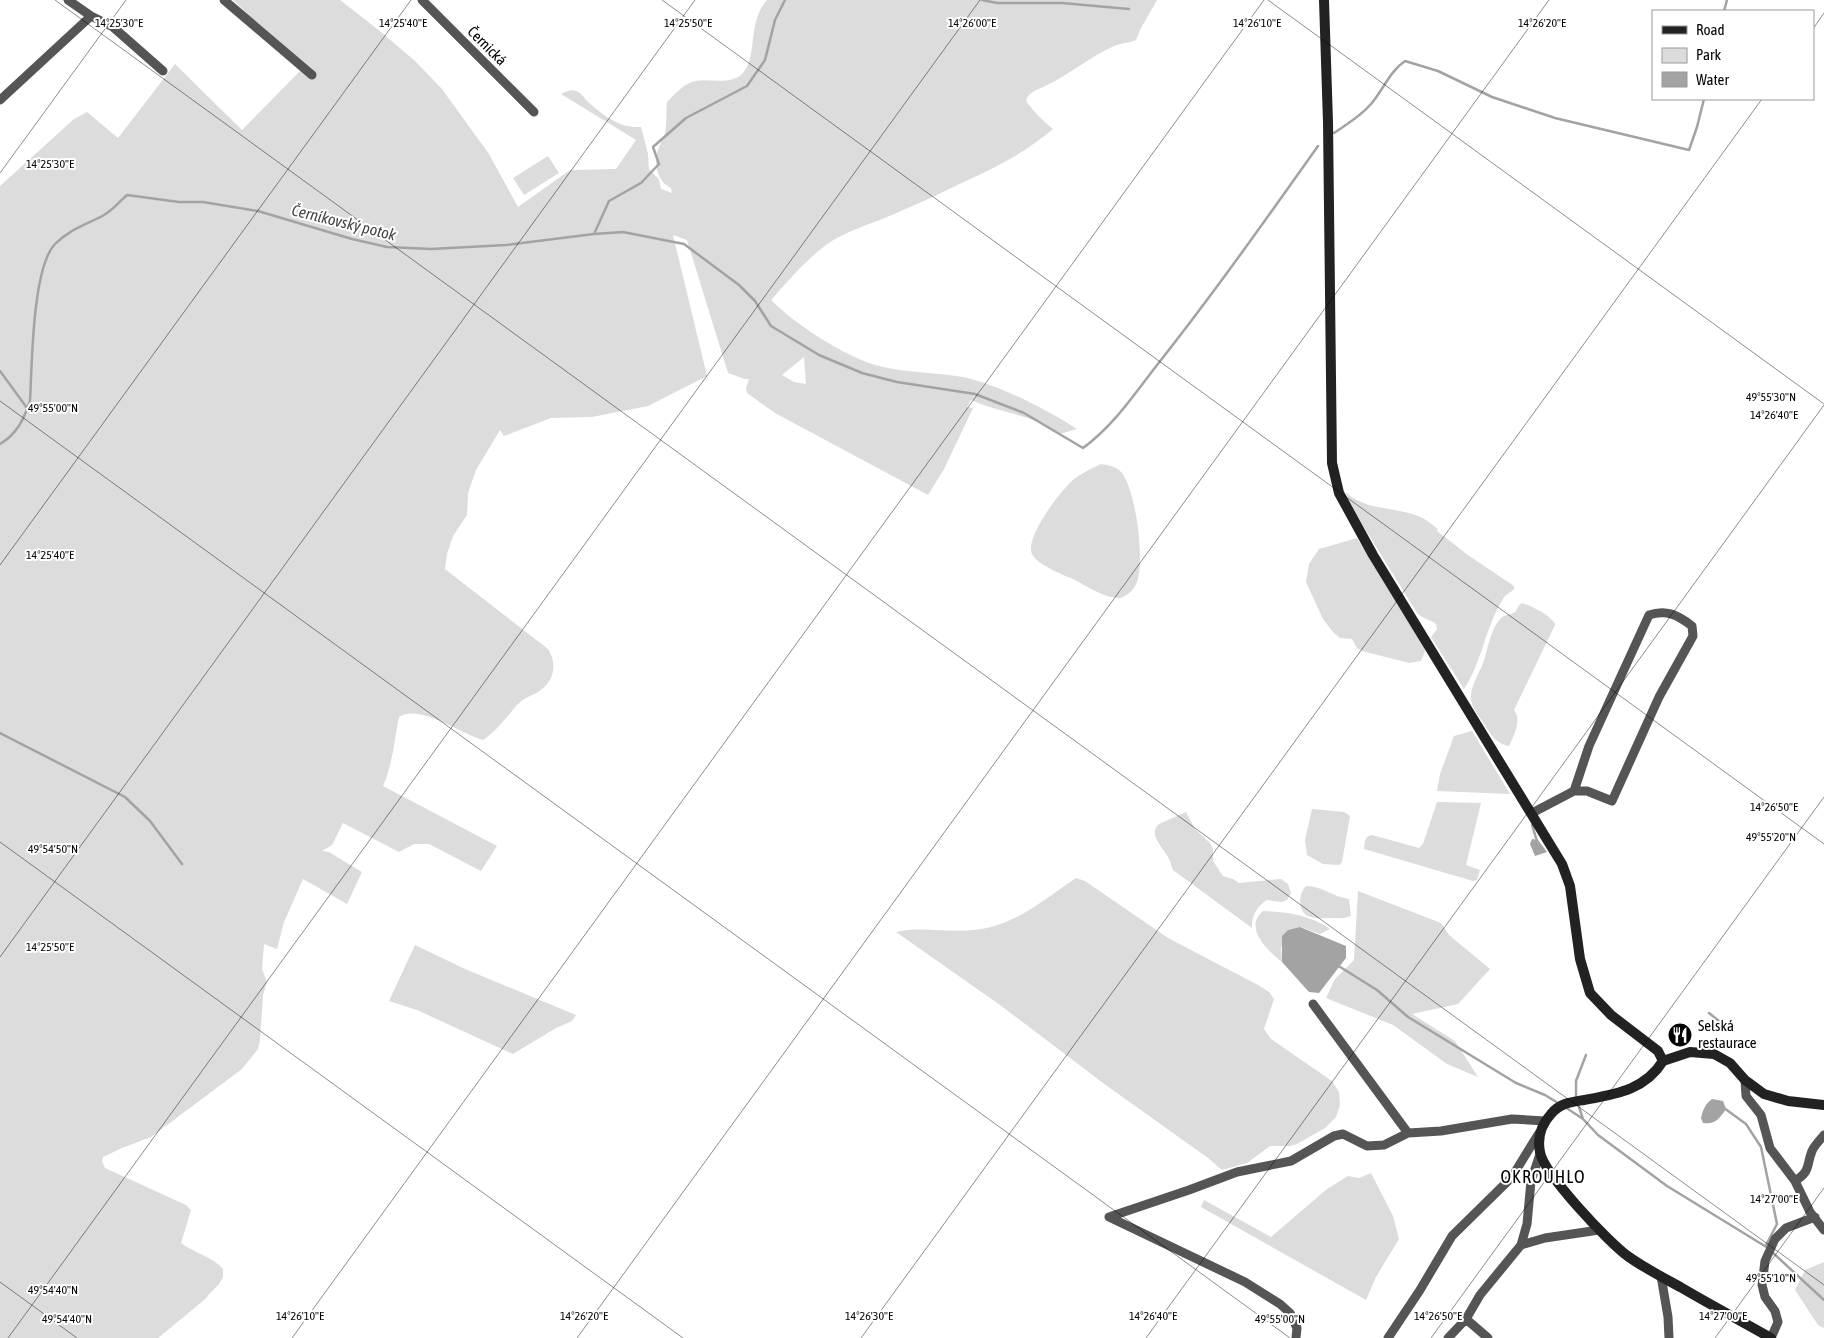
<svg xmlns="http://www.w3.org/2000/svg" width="1824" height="1338" font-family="'Asap Condensed',sans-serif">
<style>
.green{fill:#dcdcdc;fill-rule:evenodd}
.water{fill:#a3a3a3}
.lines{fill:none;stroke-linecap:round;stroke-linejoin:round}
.stream{stroke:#a3a3a3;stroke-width:2.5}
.street{stroke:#555;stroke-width:9}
.secondary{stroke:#222;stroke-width:10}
.ticks{fill:none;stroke:#000;stroke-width:1;stroke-opacity:0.45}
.labels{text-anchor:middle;stroke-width:4;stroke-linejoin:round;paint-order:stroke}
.street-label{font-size:15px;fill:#000;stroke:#fff}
.poi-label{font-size:15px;fill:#000;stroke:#fff;text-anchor:start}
.water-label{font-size:16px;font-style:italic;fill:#444;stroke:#fff}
.quarter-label{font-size:18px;letter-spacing:1px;fill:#000;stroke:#fff}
.ticks-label{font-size:12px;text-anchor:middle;fill:#000;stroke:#fff;stroke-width:4;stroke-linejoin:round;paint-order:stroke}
</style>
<rect width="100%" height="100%" fill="#fff"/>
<path class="green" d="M233 0H340L381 32 415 61 442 89 489 154 518 207 570 170 616 169 636 140 561 94C566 92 570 89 576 91 580 92 584 97 587 101 603 115 618 128 641 127L648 154 649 169 659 179 661 189 672 193 671 188C656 181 653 162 659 147 660 144 663 140 664 137 667 130 666 111 667 102 675 94 683 84 695 81 710 78 731 86 743 73 758 56 747 22 767 0H1157L1141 28 1136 40C1129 43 1121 43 1114 46 1089 57 1068 76 1043 87 1036 90 1028 93 1026 101 1034 112 1043 121 1053 129 1027 151 999 166 968 180 943 192 918 204 892 215 871 224 845 231 826 245 806 260 789 280 772 299V301C796 325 847 358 879 366 906 373 935 372 963 377 999 385 1046 409 1077 429L1060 434C1035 415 1000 413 971 400L967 407 973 408 944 469 928 495 775 413 747 393 746 388 749 379H745L728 373 687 240 673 235 707 376 648 406 592 417 551 418 504 436 500 430 476 470 468 493 467 515 453 536 447 554 445 569 548 649C558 664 554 682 538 692 531 696 524 698 518 704 507 716 497 731 483 740 461 734 419 703 399 717 394 741 393 763 383 786L497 846 481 871 429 844H414L399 852 343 823 332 845 322 851 329 852 362 872 347 904 303 879 284 922 277 949 264 944 262 969 267 982 263 995 260 1040 258 1049 242 1069 151 1137 122 1148 103 1157 102 1161 105 1168 186 1205 191 1210 181 1243C194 1253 213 1257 223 1269V1277L219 1284 203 1301 158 1338H0V186L74 119 87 112 118 138 175 64 242 130 304 67ZM804 357 806 384 794 382 782 375Z
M548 156 559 173 524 195 513 178Z
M1101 464C1107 465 1114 466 1119 470 1136 484 1145 562 1137 582 1134 590 1128 595 1121 598 1105 599 1089 587 1075 580 1064 575 1037 565 1032 554 1024 538 1061 490 1074 479 1082 473 1092 468 1101 464Z
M1346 492C1363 510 1395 507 1418 516 1425 518 1432 525 1438 529L1437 531 1468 555 1514 586V589C1510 593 1505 595 1503 599 1485 628 1482 662 1464 689L1431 637 1437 629 1436 624C1430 619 1423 619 1417 613L1349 503Z
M1357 538 1423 646 1425 651 1421 661 1409 663 1362 651 1357 648 1352 639 1340 638 1333 632 1323 619 1306 582 1309 564 1319 549Z
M1522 603C1534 607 1546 613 1555 623V625L1514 710C1522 720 1514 735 1509 746 1497 744 1492 736 1486 727 1482 720 1475 712 1472 704 1467 688 1482 671 1485 657 1489 643 1491 629 1501 618 1505 614 1511 615 1515 612 1518 609 1517 606 1522 603Z
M1472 731 1510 794 1437 791 1440 774 1454 736Z
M1437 802 1481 803 1466 865 1480 870 1477 880 1473 881 1364 849C1365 841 1364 837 1372 835L1419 848 1423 844Z
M1312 809 1344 812 1350 816 1342 862 1339 865 1323 864 1307 855 1305 840Z
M1186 812 1195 829 1210 843 1213 849V861L1223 876 1233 879 1239 883 1281 879 1288 884 1291 893 1287 900 1282 902 1267 900C1257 906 1251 917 1252 928L1173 870C1171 866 1171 862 1169 859 1164 849 1147 834 1159 824Z
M1076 878 1085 881 1168 938 1258 985 1269 992 1274 999 1264 1029 1271 1039 1332 1081 1339 1092 1340 1105 1336 1117 1325 1128 1297 1144 1290 1146H1270L1247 1163 1222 1170 1208 1158 1103 1083 1000 1005 896 932C922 926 947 933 974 930 1013 927 1045 899 1076 878Z
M1307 886C1321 886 1334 897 1349 899L1351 916C1344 919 1338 918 1331 918 1325 918 1317 919 1311 917 1298 914 1298 897 1304 888Z
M1358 891 1441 923 1449 935 1490 969 1458 1004 1412 1014 1455 1041 1478 1077 1447 1064 1393 1025 1326 998 1335 979 1354 960Z
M1263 911C1286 912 1310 915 1330 929L1320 934 1301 927 1288 930 1281 948 1282 962C1268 951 1243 928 1263 911Z
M415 945 465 969 576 1015 572 1021 556 1028 513 1054 417 1010 389 1001Z
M1371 1173 1393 1216 1399 1239 1376 1277 1366 1300 1201 1207 1204 1200 1271 1237 1327 1189 1348 1176 1359 1178Z
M1824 1262V1328L1818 1325 1795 1290 1805 1270Z"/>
<path class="water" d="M1532 839 1538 840 1547 852 1535 856 1530 844Z
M1300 927 1346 946V958L1319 993 1309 992 1282 962V936L1288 930Z
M1712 1099 1723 1101 1726 1109C1720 1118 1715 1125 1703 1123L1701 1118C1703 1110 1705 1104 1712 1099Z"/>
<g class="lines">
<path class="stream" d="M982 0 997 3H1062L1129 9
M1724 11 1727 0
M1334 133C1347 124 1361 116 1371 104 1383 90 1390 71 1405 61L1438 71 1492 97 1555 118 1689 150 1697 127 1704 99
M594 234 623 232 684 244 739 285 755 301 771 326 819 355 862 373 897 382 975 394 1024 413 1083 448C1115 425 1137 390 1161 360 1216 290 1267 218 1318 146
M0 371 27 408
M0 444C17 434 24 419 30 401 32 367 32 268 55 244 70 229 86 225 104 215 112 211 120 201 127 195L179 202H203L258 211 352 239 387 247 431 249 506 245 594 234 609 201 641 183 659 164 653 147 686 118 747 86 765 60 775 20 785 0
M0 733 125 797 150 821 182 864
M1532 825 1537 841
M1337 965 1377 990 1408 1017 1516 1083 1545 1095 1558 1103
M1709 1013 1719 1021
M1576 1099V1081L1586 1055
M1578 1104 1583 1119 1598 1135 1667 1186 1768 1248
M1565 1107 1583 1119
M1724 1108 1746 1124 1761 1147 1777 1224 1766 1245
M1772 1252 1824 1300"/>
<path class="street" d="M68 0 91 16 113 27 163 71
M224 0 312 75
M422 0 534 112
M0 100 91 16
M1532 813 1574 791H1587L1612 801 1659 697 1693 636 1692 626C1678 615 1666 609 1649 615L1589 746 1574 791
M1313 1004 1408 1133 1441 1131 1512 1119 1545 1121
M1745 1080 1746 1096 1761 1115 1770 1148 1795 1181 1810 1212 1824 1230
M1795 1181C1811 1171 1806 1166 1812 1151 1814 1146 1820 1140 1824 1135
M1109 1217 1189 1190 1237 1172 1291 1161 1334 1136 1343 1134 1367 1146 1384 1145 1408 1133
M1109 1217 1245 1282 1280 1304 1290 1313 1297 1328 1296 1338
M1521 1245 1545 1238 1599 1230
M1661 1276 1668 1317 1669 1338
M1466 1319 1488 1338
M1388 1338 1420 1290 1452 1236 1512 1177 1539 1133
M1448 1338 1466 1319 1480 1295 1521 1245 1527 1224 1531 1181 1540 1154
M1771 1338 1778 1322 1775 1311 1765 1297 1762 1285 1765 1261 1775 1239 1786 1228 1815 1217"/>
<path class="secondary" d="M1324 0 1328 122 1332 463 1339 493 1373 555 1562 864 1570 886 1580 959 1590 993 1611 1015 1658 1051 1663 1061C1645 1090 1616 1094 1584 1100 1571 1102 1560 1103 1551 1114 1541 1125 1537 1137 1540 1152 1543 1173 1610 1244 1629 1257 1646 1269 1664 1278 1682 1288 1711 1305 1741 1321 1771 1338
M1663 1061 1690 1052 1714 1054 1730 1063 1745 1080 1764 1094 1788 1101 1824 1105"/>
</g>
<path class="ticks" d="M55 0 1824 1285M662 0 1824 844M1268 0 1824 404M1813 29 1824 13M0 173 126 0M0 401 1290 1338M0 565 411 0M0 842 683 1338M0 957 695 0M0 1282 77 1338M8 1338 980 0M292 1338 1264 0M577 1338 1549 0M861 1338 1762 99M1146 1338 1824 405M1431 1338 1824 797M1715 1338 1824 1188"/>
<defs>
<symbol id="restaurant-disc" viewBox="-11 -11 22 22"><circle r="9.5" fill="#000" stroke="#fff"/><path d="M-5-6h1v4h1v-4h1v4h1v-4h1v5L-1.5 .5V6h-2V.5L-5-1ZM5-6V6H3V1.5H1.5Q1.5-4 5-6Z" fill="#fff"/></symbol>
</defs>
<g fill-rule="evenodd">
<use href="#restaurant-disc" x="1666" y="1021" width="28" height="28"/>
</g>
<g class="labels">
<g class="street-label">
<text transform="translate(487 46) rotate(45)" y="5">Černická</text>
</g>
<g class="poi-label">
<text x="1698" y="1031">Selská<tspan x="1698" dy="17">restaurace</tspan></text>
</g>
<g class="water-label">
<text transform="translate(344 222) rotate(14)" y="6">Černíkovský potok</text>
</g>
<g class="quarter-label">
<text x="1543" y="1183">OKROUHLO</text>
</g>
</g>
<g class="ticks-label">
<text x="119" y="27">14°25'30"E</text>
<text x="403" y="27">14°25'40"E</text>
<text x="688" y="27">14°25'50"E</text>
<text x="972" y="27">14°26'00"E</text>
<text x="1257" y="27">14°26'10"E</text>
<text x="1542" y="27">14°26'20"E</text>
<text x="50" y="168">14°25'30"E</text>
<text x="1771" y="401">49°55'30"N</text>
<text x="53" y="412">49°55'00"N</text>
<text x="1774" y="419">14°26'40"E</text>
<text x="50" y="559">14°25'40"E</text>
<text x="1774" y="811">14°26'50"E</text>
<text x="1771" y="841">49°55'20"N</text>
<text x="53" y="853">49°54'50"N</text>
<text x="50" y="951">14°25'50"E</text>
<text x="1774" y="1203">14°27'00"E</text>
<text x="1771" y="1282">49°55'10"N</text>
<text x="53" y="1294">49°54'40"N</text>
<text x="300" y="1320">14°26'10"E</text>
<text x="584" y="1320">14°26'20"E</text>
<text x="869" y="1320">14°26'30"E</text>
<text x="1153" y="1320">14°26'40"E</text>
<text x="1438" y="1320">14°26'50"E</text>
<text x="1723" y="1320">14°27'00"E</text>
<text x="67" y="1323">49°54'40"N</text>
<text x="1280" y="1323">49°55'00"N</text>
</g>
<rect x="1652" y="10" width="162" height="90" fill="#ffffff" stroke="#999999"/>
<rect x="1662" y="26" width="25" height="8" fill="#222222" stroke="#999999"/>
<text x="1696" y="35" font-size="15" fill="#000000">Road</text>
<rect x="1662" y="48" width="25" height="15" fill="#dcdcdc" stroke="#999999"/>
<text x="1696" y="60" font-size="15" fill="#000000">Park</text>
<rect x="1662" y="72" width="25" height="15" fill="#a3a3a3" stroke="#999999"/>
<text x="1696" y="85" font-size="15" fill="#000000">Water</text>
</svg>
